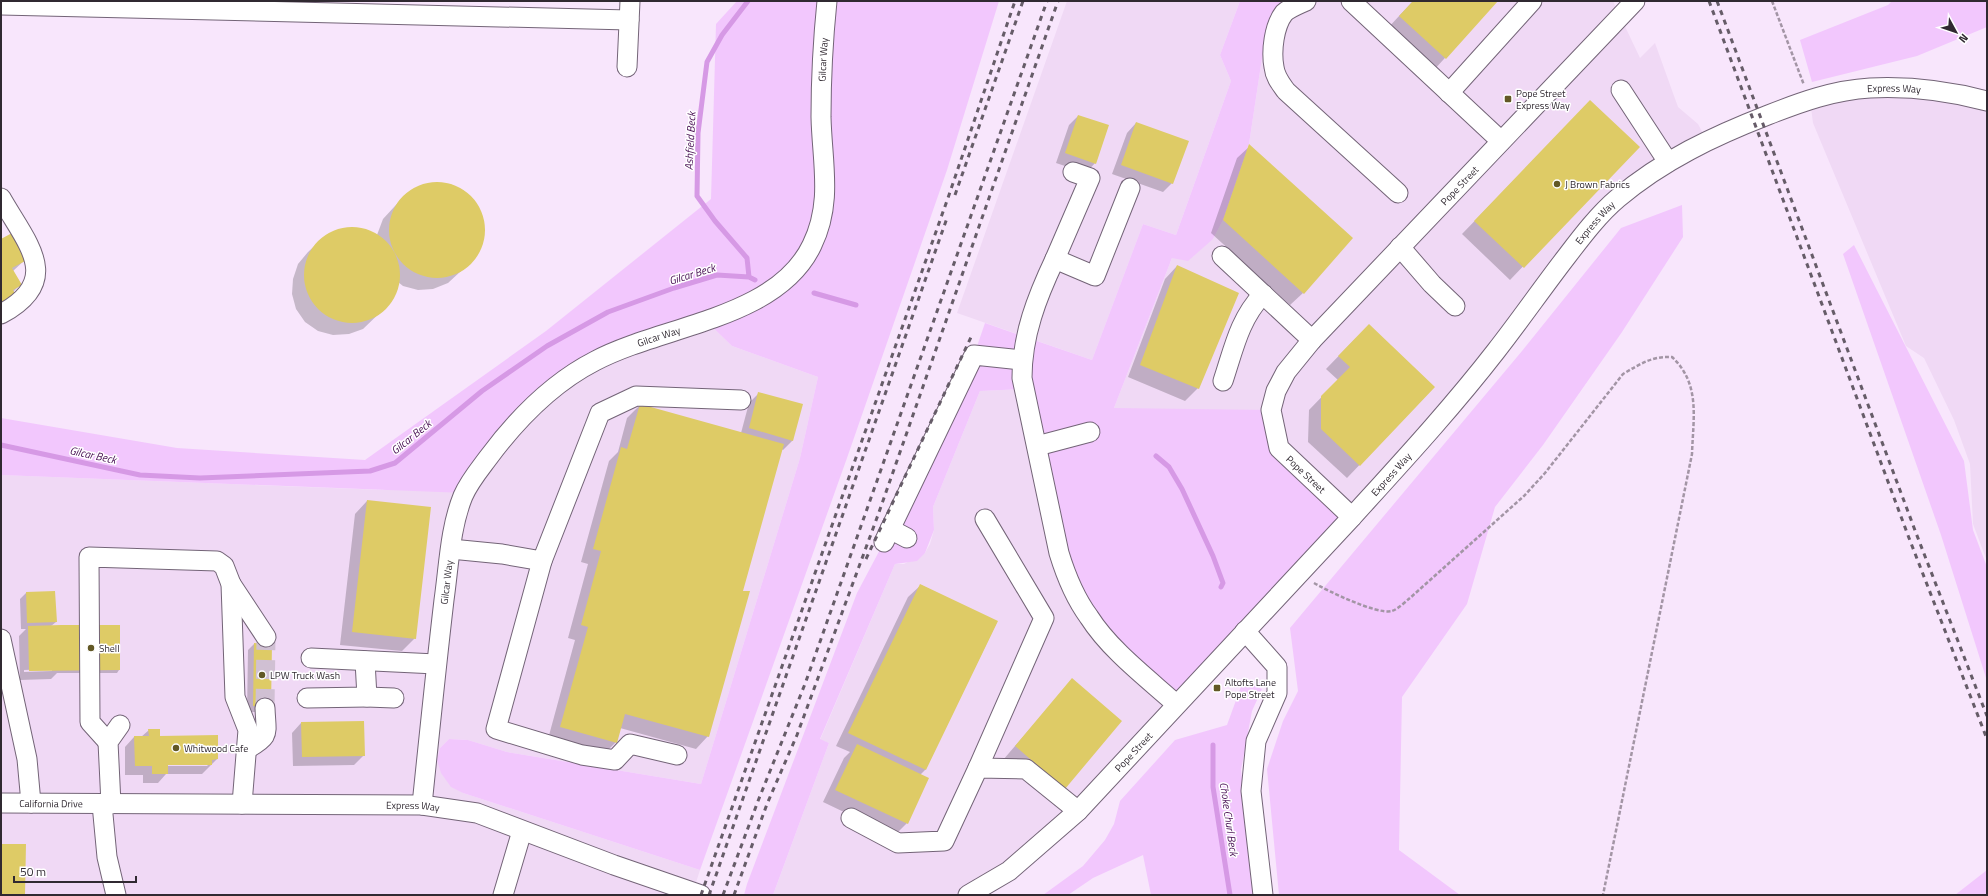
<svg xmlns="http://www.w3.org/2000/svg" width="1988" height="896" font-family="'Titillium Web',sans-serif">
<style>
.built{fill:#f0d9f5}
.green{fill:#f2c7fd}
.shadow{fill:#0003;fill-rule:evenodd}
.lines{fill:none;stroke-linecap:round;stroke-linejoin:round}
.stream{stroke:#d699e5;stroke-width:5}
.building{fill:#decb66}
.minor-tunnel{stroke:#d0c0d3;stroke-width:19;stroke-dasharray:19 10;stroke-linecap:butt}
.minor-casing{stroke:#736477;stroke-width:21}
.path{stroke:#a395a5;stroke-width:2.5;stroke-dasharray:4 2;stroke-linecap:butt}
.minor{stroke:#fff;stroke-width:19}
.rail{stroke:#665c68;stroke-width:3;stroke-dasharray:5 5;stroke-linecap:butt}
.poi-dot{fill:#625825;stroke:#fff;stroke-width:1.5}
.labels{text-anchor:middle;stroke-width:3;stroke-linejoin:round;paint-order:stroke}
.street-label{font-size:10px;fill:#302931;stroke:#fff}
.poi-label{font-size:10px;fill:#302931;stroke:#fff;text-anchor:start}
.water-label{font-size:11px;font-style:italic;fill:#450c51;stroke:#fff}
</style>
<rect width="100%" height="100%" fill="#f8e6fc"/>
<path class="built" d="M1067 1H1240L1220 55 1231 81 1176 235 1143 224 1092 360 957 313Z
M1289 1H1613L1640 58 1655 43 1678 107 1698 124 1707 141 1617 198 1352 517 1114 408 1172 258 1213 239 1223 220 1249 144 1267 25 1282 5Z
M1828 94 1987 97V561L1973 524 1970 464 1954 420 1924 358 1906 346 1813 123 1810 100Z
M705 320 732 346 818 377 800 458 701 784 507 752 468 740 449 739 440 748 437 760 463 793 700 870 692 895H1V475L383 490 569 376Z
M1024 389 1176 704 1078 811 968 895H773L829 743 820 740 895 564H904L925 553 930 544 934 530 933 507 980 391Z"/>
<path class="green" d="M737 1H999L947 170 847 458 700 870 463 793 451 787 441 773 437 760 440 748 449 739 468 740 507 752 701 784 800 458 818 377 732 346 705 320 569 376 465 493 1 475V418L177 448 365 460 546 331 711 199 716 24Z
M1240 1H1289L1282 5 1267 25 1249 144 1223 220 1213 239 1188 261 1172 258 1114 408 1271 410 1279 448 1352 517 1176 704 1076 595 1024 389 980 391 933 507 934 530 925 553 917 561 895 564 820 739 829 743 773 895H744L747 884 857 593 884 542 974 355 985 323 1092 360 1143 224 1176 235 1231 81 1220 55Z
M1892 1H1987V27L1917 56 1812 82 1800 40 1888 5Z
M1682 205 1683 237 1622 332 1543 445 1495 507 1467 604 1402 697 1399 850 1460 895H1279L1267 769 1283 721 1298 691 1290 628 1522 351 1621 228Z
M1854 245 1964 461 1973 530 1987 567V681L1941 535 1843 254Z
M1243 681 1262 689 1252 711 1241 770 1255 895H1151L1143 855 1093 878 1068 895H1043L1083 866 1105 840 1114 824 1120 801 1175 740 1227 725Z
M1987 870V895H1955Z"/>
<path class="shadow" d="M1413 1H1497L1433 71 1387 29Z
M1578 114 1638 147 1510 280 1462 234Z
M1078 116 1095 163 1086 173 1056 163 1069 125Z
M1136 123 1172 183 1163 192 1112 174 1127 133Z
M1250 146 1303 293 1290 305 1211 233 1237 158Z
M435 183 450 184 464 191 475 202 482 216 484 231 481 246 473 260 448 283 433 289 418 290 403 286 398 282 396 292 388 305 363 329 349 334 333 335 318 331 305 322 296 309 292 294 293 279 298 264 308 252 322 239 335 231 350 228 365 230 377 235 383 219 406 194 420 186Z
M1 240 26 259 13 271 21 284 13 292Z
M1177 266 1198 388 1185 401 1128 377 1165 279Z
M1356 338 1434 387 1347 478 1308 442 1309 410 1338 380 1326 369Z
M759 393 793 440 783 450 781 449 742 592 708 736 696 749 620 728 616 742 603 755 548 739 575 640 568 638 588 564 581 562 609 461 618 452 627 418 640 405 741 433 749 403Z
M367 501 415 638 402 651 340 645 355 514Z
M921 585 997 622 925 770 920 775 907 823 894 836 823 802 844 758 850 752 836 746 908 597Z
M26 593 56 622 51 626 119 670 117 673H57L51 679 20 680 19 636 26 629H21L20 599ZM52 669V671L24 672V670Z
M254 644 263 712H247L248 650Z
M1072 680 1065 788 1003 760Z
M301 723 364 755 354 765 293 766 292 733Z
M149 730 159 737 217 759 202 774H166L158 783H143V775H125V747L134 737H141ZM163 764H209L207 766H163Z"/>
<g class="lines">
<path class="stream" d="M748 1 722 35 707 62 698 133 697 196 715 221 747 258 749 277
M814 293 856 305
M1 445 140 475 200 478 370 471 395 463 482 391 547 346 608 312 674 288 717 275 749 277 755 280
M1156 456 1169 467 1182 489 1213 556 1223 583 1221 587
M1213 745V787L1230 895"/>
</g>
<path class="building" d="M1413 1H1498L1446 59 1399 16Z
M1590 100 1640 147 1524 268 1474 221Z
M1078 115 1109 125 1096 164 1065 153Z
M1136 122 1189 141 1173 184 1121 165Z
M1249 144 1353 238 1304 294 1223 220Z
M389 230a48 48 0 1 1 96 0a48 48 0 1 1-96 0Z
M304 275a48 48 0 1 1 96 0a48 48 0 1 1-96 0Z
M12 233 27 260 12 268 22 285 13 290 16 295 1 303V239Z
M1177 265 1239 293 1199 389 1140 365Z
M1369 324 1435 387 1360 466 1321 429V396L1350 367 1338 356Z
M758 392 803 404 793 441 749 428Z
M640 404 784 444 743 591H750L709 737 625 714 617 743 560 727 588 627 581 625 601 551 593 549 621 447 627 449Z
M367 500 431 507 416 639 352 632Z
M920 584 998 621 926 770 848 733Z
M55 591 57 622 27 623 26 592Z
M61 625H120V670L29 671 28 626Z
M254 643 272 644 271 707 253 706Z
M1072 678 1122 721 1065 789 1015 746Z
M364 721 365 756 302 757 301 722Z
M148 729H160V736L218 735V759L212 760V765H168V774H152V766H135L134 736H149Z
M857 744 929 778 908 824 835 790Z
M1 844H26L25 895H1Z"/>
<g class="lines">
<path class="minor-tunnel" d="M265 708 266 637"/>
<defs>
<g id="minor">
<path d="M1306 1C1300 4 1289 8 1284 13 1274 26 1271 51 1274 67 1275 77 1281 84 1286 91L1398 193"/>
<path d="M1351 1 1501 141"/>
<path d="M1 5 629 20"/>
<path d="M627 67 630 1"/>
<path d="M1621 90 1668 162"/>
<path d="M1449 93 1532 1"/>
<path d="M1130 188 1095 276 1055 259C1037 297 1022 335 1022 378L1059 553C1066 576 1075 598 1089 617 1110 650 1147 678 1176 704"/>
<path d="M1 198C27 244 64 280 1 314"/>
<path d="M1400 247 1432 284 1455 306"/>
<path d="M1222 256 1312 340"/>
<path d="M1055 259 1090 178 1073 172"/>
<path d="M1223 381C1234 348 1239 320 1263 294"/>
<path d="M1037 446 1090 432"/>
<path id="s1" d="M1352 517C1401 463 1451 409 1496 351 1521 319 1543 287 1567 256 1583 235 1599 214 1618 198 1663 160 1714 136 1768 115 1801 102 1834 90 1870 88 1909 86 1949 91 1987 101"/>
<path d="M890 529 907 538"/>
<path d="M884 542 974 355 1022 360"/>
<path d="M451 549 502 554 542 561 600 413 636 396 741 400"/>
<path d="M542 561 496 729 582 755 615 760 630 744 677 755"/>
<path d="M231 584 266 637"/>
<path d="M1245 631 1277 667V693L1256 741 1251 791 1263 895"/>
<path d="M1 639 27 759 31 803"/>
<path d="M311 658 436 664"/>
<path d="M367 697 394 698"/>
<path d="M307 698 367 697 365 661"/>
<path d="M108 742 90 722 89 557 217 561 224 566 231 584 235 697 248 730 242 804"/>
<path d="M247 749C271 735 266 735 265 708"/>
<path d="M978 768 1044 618 985 519"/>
<path id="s2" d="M1 803 422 805 477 813 614 865 701 895"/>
<path d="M102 804 107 857 116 895"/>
<path d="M111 804 108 742 120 725"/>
<path id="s3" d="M422 805C429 737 436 668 444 600 449 565 450 528 463 496 469 482 479 470 488 458 517 419 552 383 595 361 663 325 777 319 812 245 833 202 822 162 821 117 821 78 823 40 827 1"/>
<path d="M851 818 898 843 944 841 978 768 1026 769 1078 811"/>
<path d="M503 895 522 831"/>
<path id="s4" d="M968 895 1009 871 1078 811 1352 517 1279 448 1271 410 1276 391 1286 372 1312 340 1635 1"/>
</g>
</defs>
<use href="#minor" class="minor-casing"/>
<path class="path" d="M1772 1 1804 85
M1314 583C1328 591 1377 615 1392 611 1398 609 1405 602 1410 598L1524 496 1545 473 1623 374C1640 364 1652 356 1672 357 1701 384 1693 419 1692 454L1603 895"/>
<use href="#minor" class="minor"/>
<path class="rail" d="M1709 1 1909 538 1987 739
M1717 1 1916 533 1987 716
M955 195 1023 1
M866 559 972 335
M701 895 949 195 1015 1
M709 895 947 218
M723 895 758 801 805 684 1047 1
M734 895 767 804 797 735 878 515 1058 1"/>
</g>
<g class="poi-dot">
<rect x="1504" y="95" width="8" height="8" rx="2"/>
<circle cx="1557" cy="184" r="4"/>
<circle cx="91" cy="648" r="4"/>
<circle cx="262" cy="675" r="4"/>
<rect x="1213" y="684" width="8" height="8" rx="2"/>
<circle cx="176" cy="748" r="4"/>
</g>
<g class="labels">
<g class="street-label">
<text dy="4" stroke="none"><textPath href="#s3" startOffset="943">Gilcar Way</textPath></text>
<text dy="4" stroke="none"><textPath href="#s1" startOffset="718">Express Way</textPath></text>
<text dy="4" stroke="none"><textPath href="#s4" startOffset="976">Pope Street</textPath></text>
<text dy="4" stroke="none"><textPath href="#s1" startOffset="382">Express Way</textPath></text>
<text dy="4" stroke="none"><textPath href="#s3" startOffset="572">Gilcar Way</textPath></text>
<text transform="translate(1306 474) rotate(43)" y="4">Pope Street</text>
<text dy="4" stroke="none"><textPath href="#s1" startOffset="58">Express Way</textPath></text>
<text dy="4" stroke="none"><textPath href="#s3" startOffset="224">Gilcar Way</textPath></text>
<text dy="4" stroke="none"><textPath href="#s4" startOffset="220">Pope Street</textPath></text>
<text dy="4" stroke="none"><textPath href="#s2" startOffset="50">California Drive</textPath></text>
<text dy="4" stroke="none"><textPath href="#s2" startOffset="412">Express Way</textPath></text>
</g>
<g class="poi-label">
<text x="1516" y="97">Pope Street<tspan x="1516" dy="12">Express Way</tspan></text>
<text x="1565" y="188">J Brown Fabrics</text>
<text x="99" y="652">Shell</text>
<text x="270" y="679">LPW Truck Wash</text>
<text x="1225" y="686">Altofts Lane<tspan x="1225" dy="12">Pope Street</tspan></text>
<text x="184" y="752">Whitwood Cafe</text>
</g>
<g class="water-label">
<text transform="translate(690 141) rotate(-87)" y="4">Ashfield Beck</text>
<text transform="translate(692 274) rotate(-17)" y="4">Gilcar Beck</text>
<text transform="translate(411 437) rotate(-39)" y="4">Gilcar Beck</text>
<text transform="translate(93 455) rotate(12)" y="4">Gilcar Beck</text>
<text transform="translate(1229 819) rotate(82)" y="4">Choke Churl Beck</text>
</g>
</g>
<rect width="1988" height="896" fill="none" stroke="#302931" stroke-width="4"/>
<g transform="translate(1956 32) rotate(130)" stroke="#ffffff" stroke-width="3" paint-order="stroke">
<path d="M0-3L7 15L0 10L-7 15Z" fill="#302931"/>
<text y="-6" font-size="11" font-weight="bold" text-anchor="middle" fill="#302931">N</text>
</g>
<path d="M14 876v6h122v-6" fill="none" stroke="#302931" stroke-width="2"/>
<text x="20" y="876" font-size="12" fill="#302931" stroke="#ffffff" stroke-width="3" paint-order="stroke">50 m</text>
</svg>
